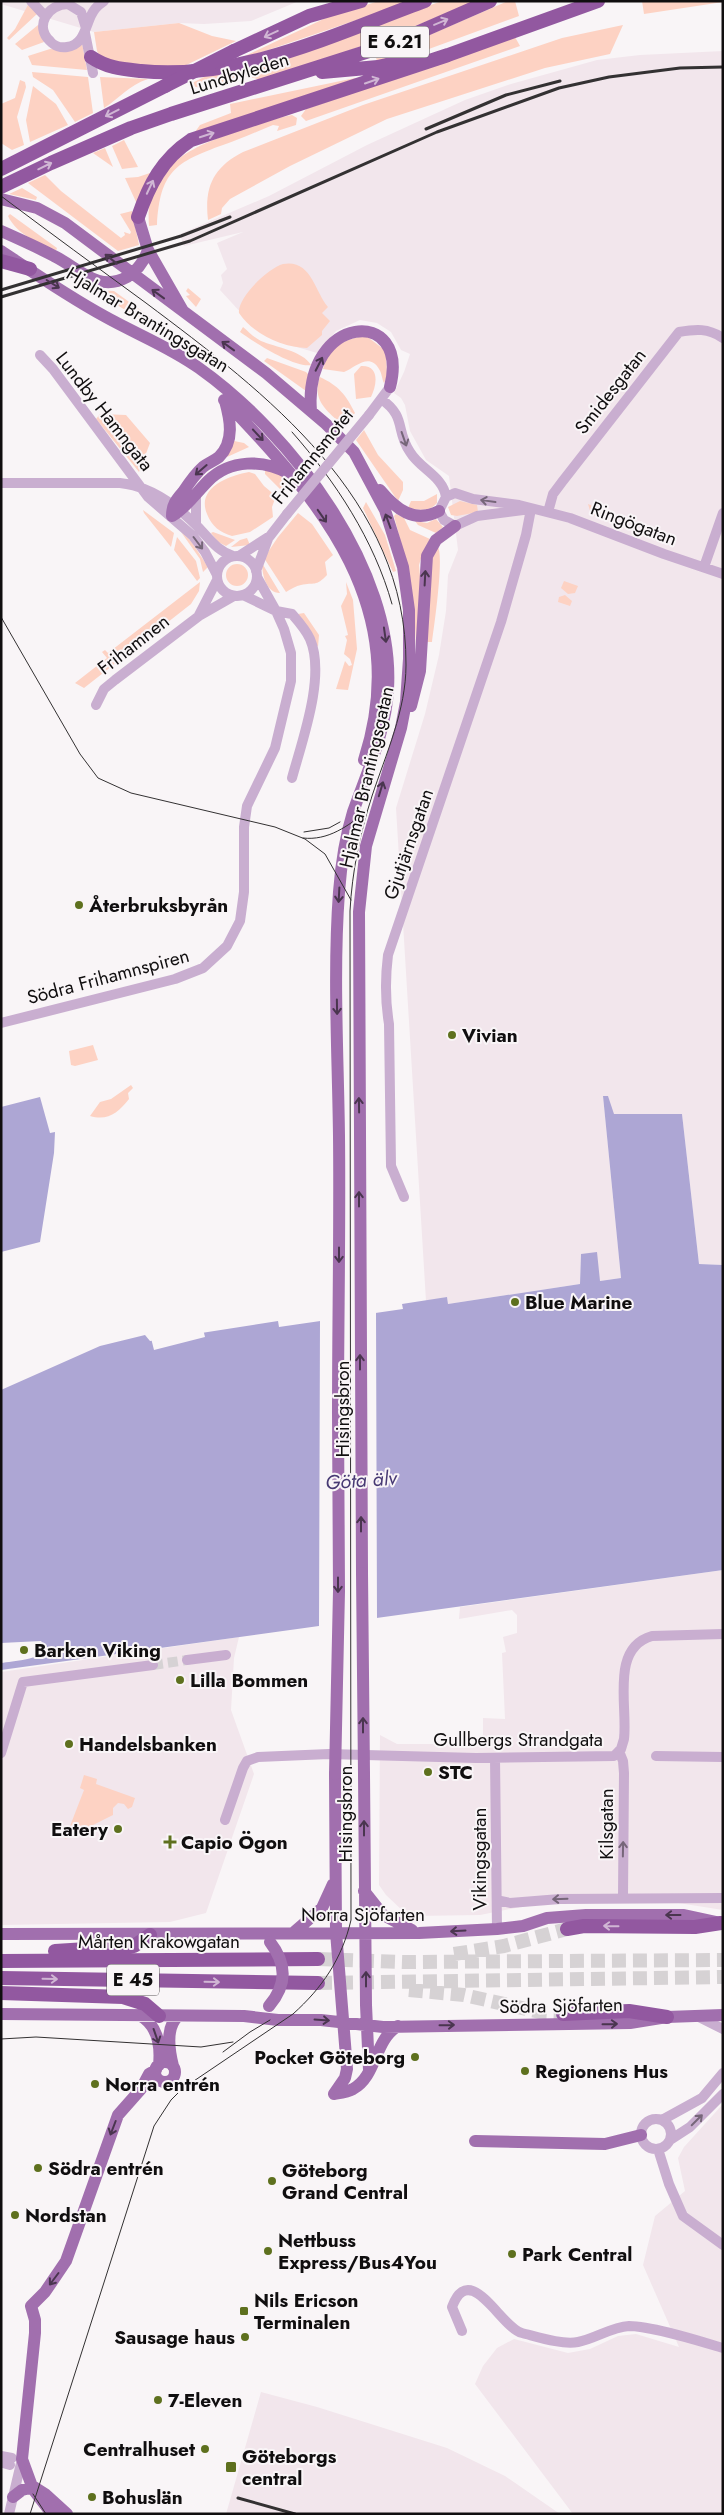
<svg xmlns="http://www.w3.org/2000/svg" width="724" height="2515" font-family="Jost,sans-serif">
<style>
.built{fill:#f2e6ec}
.green{fill:#fdd2c3}
.water{fill:#ada6d4}
.pier{fill:#f9f5f7}
.lines{fill:none;stroke-linecap:round;stroke-linejoin:round}
.minor-tunnel{stroke:#d6d2d4;stroke-width:10;stroke-dasharray:10 5;stroke-linecap:butt}
.highway-tunnel{stroke:#d6d2d4;stroke-width:14;stroke-dasharray:14 7;stroke-linecap:butt}
.minor{stroke:#c9aed0;stroke-width:10}
.major{stroke:#a16fae;stroke-width:12}
.highway{stroke:#9258a0;stroke-width:14}
.tram{stroke:#333132;stroke-width:1}
.rail{stroke:#333132;stroke-width:3}
.minor-bridge{stroke:#c9aed0;stroke-width:10}
.major-bridge{stroke:#a16fae;stroke-width:12}
.highway-bridge{stroke:#9258a0;stroke-width:14}
.oneway{stroke:#d0b6d4}
.oneway2{stroke:#4a354f}
.oneway3{stroke:#766679}
.poi-dot{fill:#5e701e;stroke:#f9f5f7;stroke-width:2}
.labels{text-anchor:middle;stroke-width:4;stroke-linejoin:round;paint-order:stroke}
.shield{fill:#f9f5f7;stroke:#565355;stroke-width:1}
.shield-label{font-size:18px;font-weight:bold;fill:#100e0f}
.street-label{font-size:19px;fill:#100e0f;stroke:#f9f5f7}
.poi-label{font-size:19px;font-weight:bold;fill:#100e0f;stroke:#f9f5f7;text-anchor:start}
.water-label{font-size:20px;font-style:italic;fill:#473973;stroke:#f9f5f7}
</style>
<rect width="100%" height="100%" fill="#f9f5f7"/>
<path class="built" d="M1 1H299L251 21 204 24 179 23 94 32 1 4Z
M723 51V1265L699 1264 682 1114H613L608 1096H603L621 1278 600 1281 581 1254 580 1284 448 1304 447 1297 426 1301 396 808 425 714 439 655 446 611 448 575 458 550 449 476 426 460 410 431 405 405 401 398 394 393 404 372 410 354 401 350 391 332 377 323 360 320 336 331 317 353 290 345 254 327 220 290 223 283 221 275 227 269 217 243 243 232 184 246 180 234 269 196 367 145 465 100 511 84 597 60 640 55Z
M723 1570V1910L672 1902H546L480 1915 414 1916 404 1912 386 1895 379 1885 380 1735 397 1744H473L483 1735V1718L505 1719 502 1653 506 1652 503 1637 517 1633V1615L512 1610 459 1619 460 1607Z
M239 1637 234 1658 231 1710 254 1774 206 1913 170 1922 1 1925V1672Z
M723 2104V2514H573L475 2384 483 2366 497 2348 514 2339 568 2353 590 2349 618 2336 636 2334 679 2347 643 2265 655 2216 685 2191 678 2158 684 2147Z
M261 2392 317 2407 447 2448 505 2476 560 2514H226Z"/>
<path class="green" d="M379 1H413L230 63 330 16Z
M442 1H474C405 33 333 56 261 80 233 71 238 79 213 84L209 90 188 85 208 75 234 72 281 58Z
M508 1H515L519 16 418 53 378 63 376 58Z
M642 1H723V2L644 14Z
M29 3 38 13 9 40 7 38 15 29Z
M179 23 212 36 236 41 178 69 102 60 97 51 94 32Z
M38 25 44 42 22 50 15 44Z
M623 25 610 54 545 68 387 119 290 166 230 199 222 208 221 214 208 220C204 186 214 167 243 152L363 105 562 38Z
M515 37 520 46 306 121 301 116 306 109Z
M82 43 87 70 32 65 28 56 50 49Z
M32 72 88 77 93 113 75 122 53 90 33 77Z
M100 77 148 79C129 85 120 98 104 108Z
M355 78 357 82 195 132 200 125 231 113 230 104Z
M20 80 25 82 26 87 17 117 24 145 12 150 1 143V104L15 98Z
M33 86 56 104 68 125 30 142 26 120Z
M292 115 297 118 296 125 277 131 279 126 273 125C256 132 240 139 223 145 175 162 160 172 157 225L149 226C144 165 195 145 244 129 260 124 276 118 292 115Z
M124 140 138 167 122 169 112 146Z
M105 148 113 167 93 153Z
M150 173 151 174 137 204 125 178 138 177Z
M45 175 61 191 121 238 125 235 124 232 130 234 131 232 120 214 132 211 139 245 118 251 28 183Z
M22 188 37 197 36 200 9 194Z
M10 214 57 248 56 251C38 242 17 235 8 216Z
M283 264C311 259 314 290 328 307L322 313 330 321 322 331V335L307 348C283 348 253 334 239 313 237 298 268 268 283 264Z
M188 288 201 299 196 307 186 296 190 295 186 291Z
M97 290 114 291 164 327 162 331 115 304Z
M243 327C249 332 253 337 261 341 275 347 303 351 311 365 294 368 254 342 240 332Z
M365 335 386 351 387 377 384 383C382 380 382 373 379 369 369 352 355 368 344 372L323 369C331 343 342 342 365 335Z
M267 358 306 372 309 375 306 391 264 361Z
M361 366C380 365 377 385 371 397L356 399 354 374Z
M320 377C339 386 346 395 355 413L344 426C328 412 311 400 320 377Z
M100 414 126 415 150 443 139 472 96 419Z
M364 430 378 455 403 482V490L398 501 356 440Z
M234 441 244 443 249 447 227 457Z
M265 468 280 473 286 484 280 489 265 474Z
M249 472 255 474 264 486 276 496 272 507 273 517 250 532 232 536C220 532 212 527 207 514 196 488 228 476 249 472Z
M437 494V503C429 512 420 510 408 508L411 501H424Z
M460 501 477 505 478 512 457 516 451 515 448 507Z
M366 502 385 535 396 571 393 572 363 508Z
M588 504 595 507 596 511 617 521 615 524 591 514Z
M143 510 174 533 171 547 144 513Z
M298 513 312 524 333 555 325 562 327 575C316 587 314 582 301 585 296 586 291 589 286 592L264 558 278 537Z
M396 514 404 518 410 530 430 539 423 552 419 565 421 588 416 647C415 602 406 560 394 516Z
M436 519 443 527 436 533 418 525 415 521 427 523Z
M181 532 191 541 208 567 203 572 200 559Z
M213 532 235 540 226 546 218 542 211 533Z
M177 537 196 561 200 578 197 581 174 550Z
M247 538 250 545 231 547 240 540Z
M438 547C444 558 434 627 432 642H426L430 562Z
M262 563 280 593C266 593 262 574 262 563Z
M226 575a11 11 0 1 1 22 0a11 11 0 1 1-22 0Z
M564 581 578 586 575 593 568 594 561 588Z
M200 582 199 591 191 604 84 688 75 683 107 658 102 652 105 650 108 653Z
M346 582 353 600 357 649 348 690 336 689 345 661 349 666 352 665 350 659 344 654 347 640 345 636 348 635 341 606 347 594Z
M565 595 572 601 570 606 558 602 559 597Z
M304 613 319 635 318 647 298 614Z
M93 1045 98 1060 75 1066 71 1065 69 1051Z
M131 1085 133 1088 128 1093 129 1099C118 1113 108 1121 90 1116L100 1102 111 1099Z
M84 1775 97 1779 96 1784 135 1798 132 1807 128 1809 124 1804 118 1803 113 1808V1815L65 1839 84 1790 80 1788Z"/>
<path class="water" d="M603 1096H608L614 1114H682L699 1264 723 1265V1570L1 1670V1663C13 1661 41 1660 47 1648L41 1641 1 1643V1390L100 1346 145 1335 150 1341 278 1321 279 1327 403 1309 402 1304 447 1297 448 1304 580 1284 581 1254 597 1252 600 1281 621 1278Z
M40 1097 50 1133 55 1132 54 1153 40 1242 1 1252V1107Z"/>
<path class="pier" d="M376 1310 377 1620 319 1628 320 1319Z
M203 1329 205 1337 154 1350 151 1338Z"/>
<g class="lines">
<path class="minor-tunnel" d="M153 1665 187 1660"/>
<path class="highway-tunnel" d="M454 1954 504 1946 567 1929
M318 1959 404 1962 723 1960
M318 1983 723 1977
M409 1990 464 1995 544 2013 563 2014"/>
<path class="minor" d="M31 1 45 16
M86 28 81 12 68 4C48 4 34 26 50 41 54 46 61 48 67 47 87 44 85 21 95 9 98 5 101 3 104 1
M85 33 93 73
M40 355 53 369 148 497 193 536 205 552 217 575
M381 399C407 417 395 430 410 452 420 469 443 476 446 497
M369 415 390 387
M1 483H120C150 486 177 506 197 526 210 539 216 550 233 556
M196 495V525
M531 509 477 516 455 526 444 520 439 511 446 497 455 493 473 499 519 505 570 518 664 554 723 574
M548 512 553 494 562 482 679 332C696 329 708 328 723 338
M239 556 270 536 287 514
M217 576a20 20 0 1 1 40 0a20 20 0 1 1-40 0Z
M704 567 723 513
M256 571 268 539
M243 595 276 611 292 614C299 622 306 630 310 639 326 676 302 741 292 778
M199 615 217 580
M96 705 104 689 115 680 199 616 234 596
M1 1023 175 979 203 968 227 946 240 921 244 892V827L247 806 275 748 291 681V653L284 629 276 611 257 577
M404 1197 391 1166 389 1024C385 1000 385 979 388 955L501 622 526 535 531 509
M187 1660 226 1655
M619 1751 623 1761 624 1773 623 1898
M1 1753 23 1682 153 1665
M656 1756 723 1757
M495 1758 497 1929
M225 1820 243 1768 247 1761 258 1757 329 1754 476 1758 614 1756 621 1749 624 1739C628 1706 610 1648 652 1636L723 1634
M497 1900 510 1903 560 1899 723 1898
M699 2017 723 2029
M641 2134a15 15 0 1 1 30 0a15 15 0 1 1-30 0Z
M662 2120 702 2098 723 2073
M670 2140 690 2127 723 2094
M658 2149 669 2184 683 2216 723 2245
M462 2331 452 2307C470 2259 501 2328 522 2333 538 2337 562 2345 578 2342 595 2339 611 2327 629 2326 652 2326 699 2341 723 2348
M1 2456 12 2458
M3 2463 10 2465
M9 2514 22 2459"/>
<path class="major" d="M1 199 37 208 65 223 266 373 326 424 354 452 385 510 403 567 409 610V659L406 702 401 728 366 846 359 912 362 1573
M138 217 148 250 183 311
M1 231C19 239 37 247 54 256 79 268 98 293 127 277 137 271 144 261 148 250
M1 251C34 273 69 297 104 316 136 334 170 347 199 368 292 434 395 570 388 689 386 732 367 772 353 812 345 838 341 865 339 892 333 973 338 1055 339 1136 340 1229 338 1321 338 1414
M224 400C323 503 413 608 364 760
M311 411C303 314 411 305 390 387
M380 490C396 509 414 524 439 511
M172 516C172 505 176 500 183 492 189 483 195 474 203 467 208 463 214 461 219 457 235 441 230 419 225 401
M172 516C186 508 196 493 208 481 230 459 263 459 290 474
M411 706 420 671 427 556 436 540 455 526
M364 1774 366 2005 369 2070
M364 1891 383 1915 412 1930
M293 1933 322 1908 333 1884
M1 1934 419 1933 497 1929 523 1926 547 1918 586 1915H684L721 1923
M1 2014 244 2016 278 2020H321L383 2027 630 2023 667 2017 723 2015
M139 2015C158 2025 161 2045 159 2065
M155 2072a10 10 0 1 1 20 0a10 10 0 1 1-20 0Z
M173 2066C169 2050 165 2028 178 2016
M334 2094 345 2078 347 2069 336 1932 335 1774
M334 2094C340 2093 348 2092 353 2089 377 2076 374 2040 398 2026
M475 2141 605 2144 641 2135
M13 2497 22 2490 34 2487 45 2494 67 2514
M52 2514 33 2489 22 2459 35 2333V2320L31 2306 45 2292 66 2261 118 2115 141 2089 149 2074 156 2070"/>
<path class="highway" d="M234 51 309 16 361 1
M91 57C107 68 122 69 141 71 239 81 335 34 425 1
M322 72 378 67 412 59
M1 169 165 86
M1 187 51 163 131 128 171 114 394 43 490 1
M138 217C149 185 162 159 191 140L448 55 598 1
M1 261 30 269
M567 1929 584 1926 695 1927 721 1923
M55 1951 134 1946 150 1935
M1 1961 318 1959
M1 1978 318 1983
M1 1993 123 1997 145 2004 159 2016
M563 2014 629 2011 667 2017"/>
<path class="tram" d="M1 196C49 232 98 268 146 303 266 393 407 499 406 665 406 710 386 754 372 796 360 833 352 872 350 911L351 1920C342 1959 322 1988 293 2014L182 2089 171 2100 154 2126 30 2514
M292 432C336 482 374 540 392 604
M1 617 80 754 98 778 131 793 275 827 305 839 325 854 351 900
M304 832 329 828 340 822
M303 838C328 841 348 826 367 811
M1 2039 36 2037 201 2047 233 2042
M223 2052 250 2032 270 2020
M33 2494 46 2514"/>
<path class="rail" d="M426 129 506 95 560 81
M1 290 181 236 230 217
M1 297 190 241 437 132 559 88 609 77 680 68 723 67
M238 2498 295 2514"/>
<path class="minor-bridge" d="M287 514 369 415"/>
<path class="major-bridge" d="M362 1573 364 1774
M335 1774 339 1591 338 1414
M269 2006C287 1985 287 1964 270 1942"/>
<path class="highway-bridge" d="M165 86 234 51"/>
</g>
<defs><path id="oneway-shaft" d="M-6 0H5M1.5-3L5.5 0L1.5 3" fill="none" stroke-width="1.6" stroke-linecap="round" stroke-linejoin="round" transform="scale(1.25)"/></defs>
<g class="oneway">
<use href="#oneway-shaft" transform="translate(441 22) rotate(-23)"/>
<use href="#oneway-shaft" transform="translate(271 34) rotate(155)"/>
<use href="#oneway-shaft" transform="translate(372 81) rotate(-19)"/>
<use href="#oneway-shaft" transform="translate(112 113) rotate(153)"/>
<use href="#oneway-shaft" transform="translate(207 135) rotate(-18)"/>
<use href="#oneway-shaft" transform="translate(45 166) rotate(-26)"/>
<use href="#oneway-shaft" transform="translate(150 187) rotate(-65)"/>
<use href="#oneway-shaft" transform="translate(611 1926) rotate(-179)"/>
<use href="#oneway-shaft" transform="translate(50 1979) rotate(1)"/>
<use href="#oneway-shaft" transform="translate(212 1982) rotate(1)"/>
</g>
<g class="oneway2">
<use href="#oneway-shaft" transform="translate(111 259) rotate(-142)"/>
<use href="#oneway-shaft" transform="translate(53 284) rotate(32)"/>
<use href="#oneway-shaft" transform="translate(158 294) rotate(-144)"/>
<use href="#oneway-shaft" transform="translate(228 346) rotate(-144)"/>
<use href="#oneway-shaft" transform="translate(319 364) rotate(-63)"/>
<use href="#oneway-shaft" transform="translate(258 435) rotate(47)"/>
<use href="#oneway-shaft" transform="translate(201 470) rotate(139)"/>
<use href="#oneway-shaft" transform="translate(322 516) rotate(55)"/>
<use href="#oneway-shaft" transform="translate(388 521) rotate(-110)"/>
<use href="#oneway-shaft" transform="translate(425 578) rotate(-87)"/>
<use href="#oneway-shaft" transform="translate(385 635) rotate(82)"/>
<use href="#oneway-shaft" transform="translate(381 789) rotate(-73)"/>
<use href="#oneway-shaft" transform="translate(339 895) rotate(93)"/>
<use href="#oneway-shaft" transform="translate(337 1007) rotate(89)"/>
<use href="#oneway-shaft" transform="translate(359 1105) rotate(-91)"/>
<use href="#oneway-shaft" transform="translate(359 1199) rotate(-90)"/>
<use href="#oneway-shaft" transform="translate(339 1255) rotate(90)"/>
<use href="#oneway-shaft" transform="translate(360 1362) rotate(-90)"/>
<use href="#oneway-shaft" transform="translate(361 1524) rotate(-90)"/>
<use href="#oneway-shaft" transform="translate(338 1585) rotate(90)"/>
<use href="#oneway-shaft" transform="translate(363 1725) rotate(-90)"/>
<use href="#oneway-shaft" transform="translate(364 1828) rotate(-90)"/>
<use href="#oneway-shaft" transform="translate(673 1915) rotate(-180)"/>
<use href="#oneway-shaft" transform="translate(458 1931) rotate(177)"/>
<use href="#oneway-shaft" transform="translate(366 1979) rotate(-90)"/>
<use href="#oneway-shaft" transform="translate(322 2020) rotate(4)"/>
<use href="#oneway-shaft" transform="translate(610 2024) rotate(-1)"/>
<use href="#oneway-shaft" transform="translate(447 2025) rotate(-1)"/>
<use href="#oneway-shaft" transform="translate(156 2036) rotate(71)"/>
<use href="#oneway-shaft" transform="translate(113 2128) rotate(111)"/>
<use href="#oneway-shaft" transform="translate(54 2279) rotate(127)"/>
</g>
<g class="oneway3">
<use href="#oneway-shaft" transform="translate(404 439) rotate(71)"/>
<use href="#oneway-shaft" transform="translate(488 501) rotate(-172)"/>
<use href="#oneway-shaft" transform="translate(198 543) rotate(53)"/>
<use href="#oneway-shaft" transform="translate(623 1849) rotate(-89)"/>
<use href="#oneway-shaft" transform="translate(560 1899) rotate(178)"/>
<use href="#oneway-shaft" transform="translate(697 2120) rotate(-45)"/>
</g>
<g class="poi-dot">
<circle cx="79" cy="905" r="5"/>
<circle cx="452" cy="1035" r="5"/>
<circle cx="515" cy="1302" r="5"/>
<circle cx="24" cy="1650" r="5"/>
<circle cx="180" cy="1680" r="5"/>
<circle cx="69" cy="1744" r="5"/>
<circle cx="428" cy="1772" r="5"/>
<circle cx="118" cy="1829" r="5"/>
<path d="M167.5 1834.5h5v5h5v5h-5v5h-5v-5h-5v-5h5z"/>
<circle cx="415" cy="2057" r="5"/>
<circle cx="525" cy="2071" r="5"/>
<circle cx="95" cy="2084" r="5"/>
<circle cx="38" cy="2168" r="5"/>
<circle cx="272" cy="2181" r="5"/>
<circle cx="15" cy="2215" r="5"/>
<circle cx="268" cy="2251" r="5"/>
<circle cx="512" cy="2254" r="5"/>
<rect x="239" y="2306" width="10" height="10" rx="2.5"/>
<circle cx="245" cy="2337" r="5"/>
<circle cx="158" cy="2400" r="5"/>
<circle cx="205" cy="2449" r="5"/>
<rect x="225" y="2461" width="12" height="12" rx="2.5"/>
<circle cx="92" cy="2497" r="5"/>
</g>
<g class="labels">
<g class="shield">
<rect x="361" y="26.5" width="68" height="31" rx="4"/>
<rect x="107" y="1964.5" width="52" height="31" rx="4"/>
</g>
<g class="shield-label">
<text x="395" y="48">E 6.21</text>
<text x="133" y="1986">E 45</text>
</g>
<g class="street-label">
<text transform="translate(239 73) rotate(-17)" y="7">Lundbyleden</text>
<text transform="translate(148 319) rotate(31)" y="7">Hjalmar Brantingsgatan</text>
<text transform="translate(610 391) rotate(-52)" y="7">Smidesgatan</text>
<text transform="translate(105 411) rotate(52)" y="7">Lundby Hamngata</text>
<text transform="translate(312 456) rotate(-51)" y="7">Frihamnsmotet</text>
<text transform="translate(634 523) rotate(21)" y="7">Ringögatan</text>
<text transform="translate(133 644) rotate(-38)" y="7">Frihamnen</text>
<text transform="translate(366 777) rotate(-77)" y="7">Hjalmar Brantingsgatan</text>
<text transform="translate(408 844) rotate(-71)" y="7">Gjutjärnsgatan</text>
<text transform="translate(108 976) rotate(-15)" y="7">Södra Frihamnspiren</text>
<text transform="translate(342 1409) rotate(-90)" y="7">Hisingsbron</text>
<text x="518" y="1746">Gullbergs Strandgata</text>
<text transform="translate(345 1814) rotate(-90)" y="7">Hisingsbron</text>
<text transform="translate(606 1824) rotate(-90)" y="7">Kilsgatan</text>
<text transform="translate(479 1859) rotate(-90)" y="7">Vikingsgatan</text>
<text x="363" y="1921">Norra Sjöfarten</text>
<text x="159" y="1948">Mårten Krakowgatan</text>
<text transform="translate(561 2005) rotate(-1)" y="7">Södra Sjöfarten</text>
</g>
<g class="poi-label">
<text x="89" y="912">Återbruksbyrån</text>
<text x="462" y="1042">Vivian</text>
<text x="525" y="1309">Blue Marine</text>
<text x="34" y="1657">Barken Viking</text>
<text x="190" y="1687">Lilla Bommen</text>
<text x="79" y="1751">Handelsbanken</text>
<text x="438" y="1779">STC</text>
<text x="108" y="1836" text-anchor="end">Eatery</text>
<text x="181" y="1849">Capio Ögon</text>
<text x="405" y="2064" text-anchor="end">Pocket Göteborg</text>
<text x="535" y="2078">Regionens Hus</text>
<text x="105" y="2091">Norra entrén</text>
<text x="48" y="2175">Södra entrén</text>
<text x="282" y="2177">Göteborg<tspan x="282" dy="22">Grand Central</tspan></text>
<text x="25" y="2222">Nordstan</text>
<text x="278" y="2247">Nettbuss<tspan x="278" dy="22">Express/Bus4You</tspan></text>
<text x="522" y="2261">Park Central</text>
<text x="254" y="2307">Nils Ericson<tspan x="254" dy="22">Terminalen</tspan></text>
<text x="235" y="2344" text-anchor="end">Sausage haus</text>
<text x="168" y="2407">7-Eleven</text>
<text x="195" y="2456" text-anchor="end">Centralhuset</text>
<text x="242" y="2463">Göteborgs<tspan x="242" dy="22">central</tspan></text>
<text x="102" y="2504">Bohuslän</text>
</g>
<g class="water-label">
<text transform="translate(361 1480) rotate(-4)" y="7">Göta älv</text>
</g>
</g>
<rect width="724" height="2515" fill="none" stroke="#100e0f" stroke-width="5"/>
</svg>
